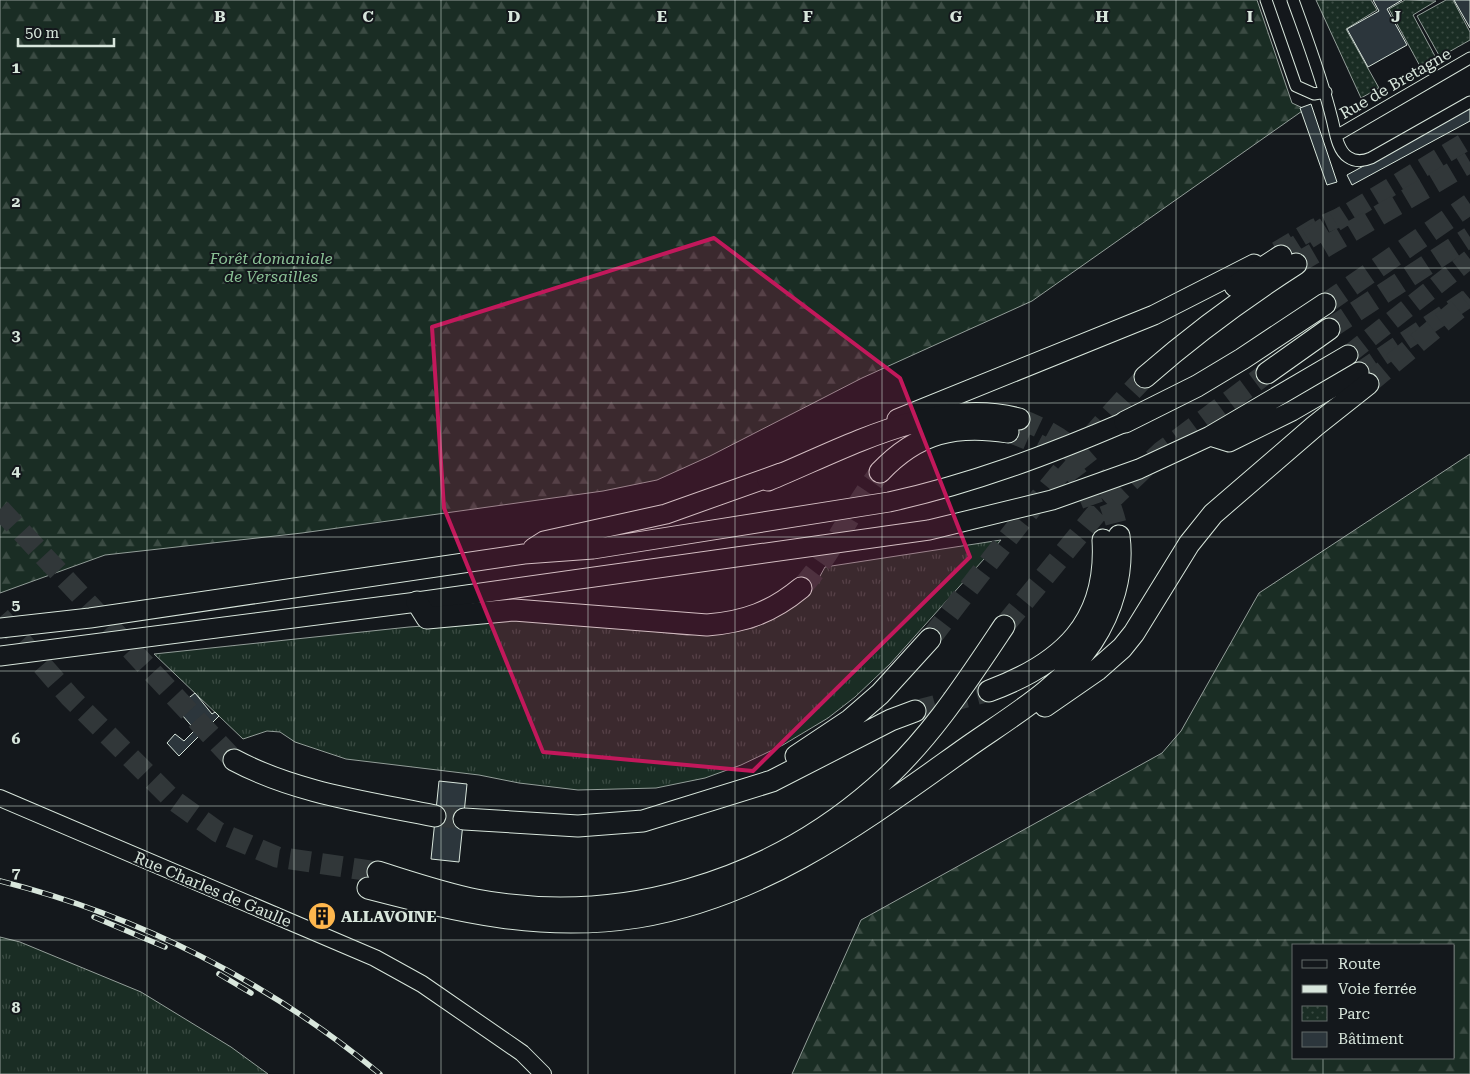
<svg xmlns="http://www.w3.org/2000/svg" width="1470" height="1074" font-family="'Roboto Serif',serif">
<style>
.grass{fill:url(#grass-tufts);stroke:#939e99}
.forest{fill:url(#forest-firs);stroke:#939e99;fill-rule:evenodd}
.park{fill:url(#park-dots);stroke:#939e99}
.building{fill:#2c363c;stroke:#d8e6dc}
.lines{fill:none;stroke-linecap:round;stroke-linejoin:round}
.trunk-tunnel{stroke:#313739;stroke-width:19;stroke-dasharray:19 9;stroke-linecap:butt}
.motorway-tunnel{stroke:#313739;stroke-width:21;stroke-dasharray:21 11;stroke-linecap:butt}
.minor-casing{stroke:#d8e6dc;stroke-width:13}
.secondary-casing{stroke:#d8e6dc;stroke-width:18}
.trunk-casing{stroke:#d8e6dc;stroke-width:21}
.motorway-casing{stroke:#d8e6dc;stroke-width:23}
.minor{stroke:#14181c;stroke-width:11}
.secondary{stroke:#14181c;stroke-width:16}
.trunk{stroke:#14181c;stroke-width:19}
.motorway{stroke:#14181c;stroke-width:21}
.rail-casing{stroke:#d8e6dc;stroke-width:5.5}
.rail{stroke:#14181c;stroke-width:4;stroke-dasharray:11;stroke-linecap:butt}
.marked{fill:#c2185b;fill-opacity:0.2;stroke:#c2185b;stroke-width:4;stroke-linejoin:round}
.grid{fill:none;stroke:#d8e6dc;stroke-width:1;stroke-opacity:0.55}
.labels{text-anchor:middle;stroke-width:4;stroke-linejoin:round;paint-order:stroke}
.street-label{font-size:16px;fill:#d8e6dc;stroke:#14181c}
.park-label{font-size:16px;font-style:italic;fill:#8ac095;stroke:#14181c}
.poi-label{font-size:16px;font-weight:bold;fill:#d8e6dc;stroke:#14181c;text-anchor:start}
.grid-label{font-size:16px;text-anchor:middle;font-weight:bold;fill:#d8e6dc;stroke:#14181c;stroke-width:4;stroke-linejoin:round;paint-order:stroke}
</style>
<defs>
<pattern id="grass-tufts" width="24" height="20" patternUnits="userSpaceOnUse" patternTransform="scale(1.25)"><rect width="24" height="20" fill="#1a2d24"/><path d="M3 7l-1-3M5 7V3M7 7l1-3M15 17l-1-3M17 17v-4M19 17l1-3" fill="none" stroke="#3b4b43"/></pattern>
<pattern id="forest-firs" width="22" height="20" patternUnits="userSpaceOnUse" patternTransform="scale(1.25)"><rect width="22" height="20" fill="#1a2d24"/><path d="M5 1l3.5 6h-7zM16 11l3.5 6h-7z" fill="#3b4b43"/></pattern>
<pattern id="park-dots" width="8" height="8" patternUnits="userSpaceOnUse" patternTransform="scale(1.25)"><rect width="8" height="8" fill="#1a2d24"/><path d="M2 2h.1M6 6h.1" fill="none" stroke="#3b4b43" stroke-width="1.8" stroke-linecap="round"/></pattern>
</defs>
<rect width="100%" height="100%" fill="#14181c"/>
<path class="grass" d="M1001 540 890 664 855 697 828 718 783 745 741 765 705 778 656 788 578 790 519 783 479 775 346 759 295 742 280 732 267 731 243 739 154 654 409 627 509 620 579 623 687 635 720 633 753 628 776 617 814 587 825 567Z
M0 937 20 942 141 992 231 1047 268 1074H0Z"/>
<path class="forest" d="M0 0H1257L1292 103 1305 109 1032 301 862 378 710 456 657 480 603 491 302 533 105 555 0 593Z
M1470 454V1074H792L861 920 1162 753 1181 731 1259 593ZM1454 945V1058H1294V945Z"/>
<path class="park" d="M1316 0H1371L1377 10 1346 29 1379 88 1361 98Z
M1405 0 1436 1 1413 15 1436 58 1421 68 1389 9Z
M1446 0H1453L1470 32V40L1440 57 1417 16Z"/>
<path class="building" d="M1373 0H1402L1387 9 1407 45 1368 67 1347 29 1379 11Z
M1454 0H1470V28Z
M1311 104 1337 182 1327 185 1300 108Z
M1470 108V121L1352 185 1347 175Z
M195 693 212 714 215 712 219 716 179 756 167 743 175 734 184 741 195 730 176 708Z
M439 781 467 784 459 862 431 859Z"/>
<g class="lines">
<path class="trunk-tunnel" d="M1277 251 1315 228 1345 215 1470 139
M1348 355 1470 259
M1359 372 1470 297"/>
<path class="motorway-tunnel" d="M1281 256 1345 215
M1296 264 1470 162
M1325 304 1470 204
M1329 329 1470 237
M1368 384 1470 299
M1019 419C1078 440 1106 475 1119 536
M1008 432C1046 444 1079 466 1093 505
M0 509 234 760
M801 588C833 553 851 509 880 472
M0 617 70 697 172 799 218 832 277 857 378 872
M1004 626 1095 515 1161 452 1267 373
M930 639C999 549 1067 459 1145 377
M915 711 989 691
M435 816 464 819"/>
<defs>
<path id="minor" d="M1266 0 1296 86 1314 94 1326 92
M1293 0C1307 39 1322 78 1332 119 1335 130 1337 150 1348 157 1355 162 1364 161 1371 158L1470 102
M1336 136 1470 58"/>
<path id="secondary" d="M0 798 375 958 422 984 522 1053 543 1074"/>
<path id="trunk" d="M897 419 1154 315 1254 264
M1210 436 1229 442 1292 411 1359 372
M533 548 544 541 666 514 781 473
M0 628 90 618 524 554 593 549 889 502C971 484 1048 455 1125 422
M0 656 417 602 929 530 1052 500 1139 469 1210 436 1348 355"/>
<path id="motorway" d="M1235 286 1281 256
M1267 373 1329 329
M1145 377C1195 333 1240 300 1296 264
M1125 422 1197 386 1242 359 1325 304
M880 472C918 432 955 424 1008 432
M768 480C844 449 935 396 1019 419
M417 602 427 618 514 610 707 625C745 622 772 612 801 588
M989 691C1062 664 1108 623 1103 540
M1045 706 1097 670 1122 648 1134 633 1189 544 1213 514 1315 426 1368 384
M796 756 850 720 880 694 930 639
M234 760C296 793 367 802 435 816
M464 819 578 826 643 821 772 781 891 720 915 711
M378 872C410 882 442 893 476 900 618 927 767 883 875 788 928 742 966 683 1004 626
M368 888C461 912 541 932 638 917 766 896 866 819 969 746 1012 716 1062 687 1092 642 1112 612 1124 573 1119 536"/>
</defs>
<use href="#minor" class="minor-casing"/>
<use href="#secondary" class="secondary-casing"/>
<use href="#trunk" class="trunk-casing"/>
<use href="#motorway" class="motorway-casing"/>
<use href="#minor" class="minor"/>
<use href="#secondary" class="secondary"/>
<use href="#trunk" class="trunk"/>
<use href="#motorway" class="motorway"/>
<defs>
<path id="rail" d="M0 881C139 916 269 982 380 1074
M94 917 165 947
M219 974 251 993"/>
</defs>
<use href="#rail" class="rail-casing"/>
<use href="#rail" class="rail"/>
</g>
<path class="marked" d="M714 238 900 378 970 557 753 771 543 752 444 508 432 327Z"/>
<path class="grid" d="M147 0V1074M294 0V1074M441 0V1074M588 0V1074M735 0V1074M882 0V1074M1029 0V1074M1176 0V1074M1323 0V945M0 134H1470M0 268H1470M0 403H1470M0 537H1470M0 671H1470M0 806H1470M0 940H1470M1323 1058V1074"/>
<defs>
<symbol id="building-disc" viewBox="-11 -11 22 22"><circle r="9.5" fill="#ffb74d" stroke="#14181c"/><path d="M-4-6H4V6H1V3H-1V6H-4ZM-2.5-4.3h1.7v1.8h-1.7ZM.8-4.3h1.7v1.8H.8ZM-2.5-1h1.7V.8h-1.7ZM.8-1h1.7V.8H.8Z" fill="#111"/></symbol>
</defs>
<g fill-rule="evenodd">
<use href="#building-disc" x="306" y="900" width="32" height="32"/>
</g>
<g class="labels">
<g class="street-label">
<text transform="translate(1395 83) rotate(-30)" y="6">Rue de Bretagne</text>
<text transform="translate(213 889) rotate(23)" y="6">Rue Charles de Gaulle</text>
</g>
<g class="park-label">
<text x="271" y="264">Forêt domaniale<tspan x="271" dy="18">de Versailles</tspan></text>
</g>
<g class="poi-label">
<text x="341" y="922">ALLAVOINE</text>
</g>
</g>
<g class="grid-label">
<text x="220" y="22">B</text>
<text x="368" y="22">C</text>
<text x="514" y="22">D</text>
<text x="662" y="22">E</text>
<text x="808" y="22">F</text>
<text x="956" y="22">G</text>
<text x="1102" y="22">H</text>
<text x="1250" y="22">I</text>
<text x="1396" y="22">J</text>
<text x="16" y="73">1</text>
<text x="16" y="207">2</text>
<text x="16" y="341">3</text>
<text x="16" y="476">4</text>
<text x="16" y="610">5</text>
<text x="16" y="744">6</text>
<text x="16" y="878">7</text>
<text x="16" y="1013">8</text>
</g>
<rect x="1292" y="944" width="162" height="115" fill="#14181c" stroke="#626a69"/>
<rect x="1302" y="960" width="25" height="8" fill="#14181c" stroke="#626a69"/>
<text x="1338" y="969" font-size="15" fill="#d8e6dc">Route</text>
<rect x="1302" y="985" width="25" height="8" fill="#d8e6dc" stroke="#626a69"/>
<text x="1338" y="994" font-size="15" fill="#d8e6dc">Voie ferrée</text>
<rect x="1302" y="1006" width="25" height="15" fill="url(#park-dots)" stroke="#626a69"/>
<text x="1338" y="1019" font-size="15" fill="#d8e6dc">Parc</text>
<rect x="1302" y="1032" width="25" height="15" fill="#2c363c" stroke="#626a69"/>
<text x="1338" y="1044" font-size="15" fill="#d8e6dc">Bâtiment</text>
<path d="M18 38v8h96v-8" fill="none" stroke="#d8e6dc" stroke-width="2.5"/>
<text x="25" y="38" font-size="15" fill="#d8e6dc" stroke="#14181c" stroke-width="4" paint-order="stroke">50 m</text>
</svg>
